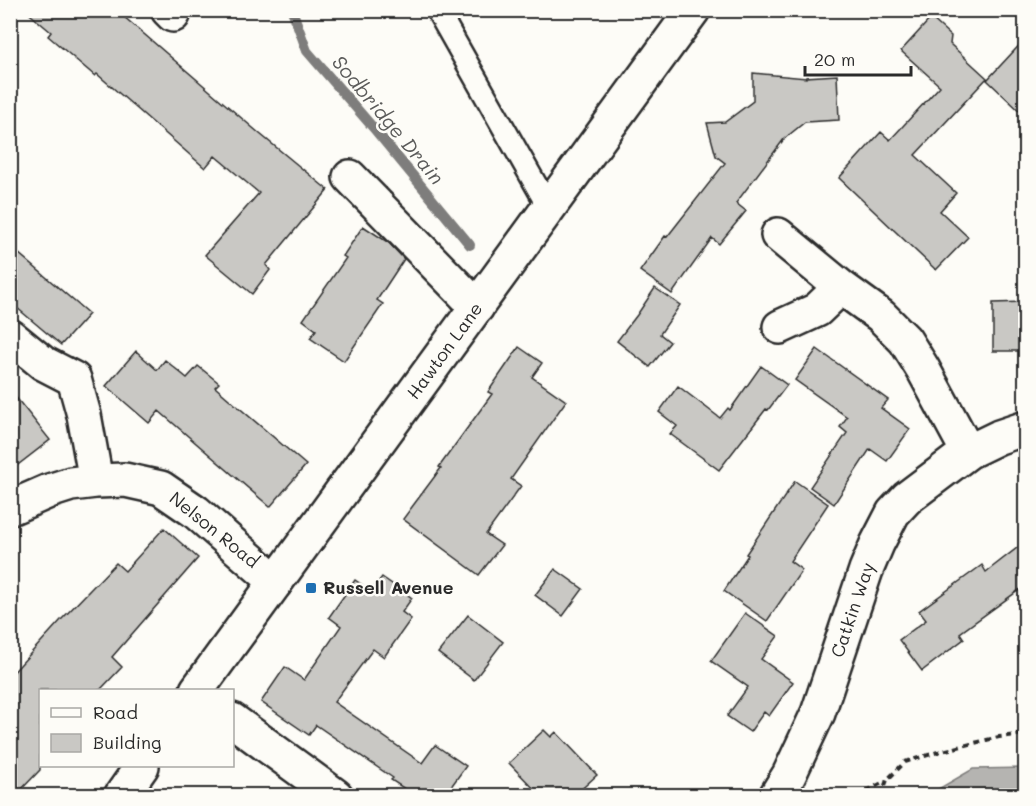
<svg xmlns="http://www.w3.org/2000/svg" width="1036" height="806" font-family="Mali,sans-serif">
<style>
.water{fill:#b5b4b1;stroke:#7e7d7b;stroke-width:1.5}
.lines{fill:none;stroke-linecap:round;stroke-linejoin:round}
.stream{stroke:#7e7d7b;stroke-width:10}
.building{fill:#c9c8c4;stroke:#2b2b2b;stroke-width:1.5}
.service-casing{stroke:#2b2b2b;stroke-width:26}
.minor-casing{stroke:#2b2b2b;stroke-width:38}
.tertiary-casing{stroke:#2b2b2b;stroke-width:38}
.path{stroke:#2b2b2b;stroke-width:4;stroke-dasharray:6 4.5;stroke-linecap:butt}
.service{stroke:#fdfcf7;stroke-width:21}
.minor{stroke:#fdfcf7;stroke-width:33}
.tertiary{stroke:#fdfcf7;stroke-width:33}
.poi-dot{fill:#1f6fb2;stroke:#fdfcf7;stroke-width:2}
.labels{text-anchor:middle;stroke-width:5;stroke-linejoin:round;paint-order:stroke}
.street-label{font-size:18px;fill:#2b2b2b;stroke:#fdfcf7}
.poi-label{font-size:18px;font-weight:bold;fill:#2b2b2b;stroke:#fdfcf7;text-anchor:start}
.water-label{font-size:20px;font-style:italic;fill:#5b5b5a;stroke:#fdfcf7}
</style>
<rect width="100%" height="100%" fill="#fdfcf7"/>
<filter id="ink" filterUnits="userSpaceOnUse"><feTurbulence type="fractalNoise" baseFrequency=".0167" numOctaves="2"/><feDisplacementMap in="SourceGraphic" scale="12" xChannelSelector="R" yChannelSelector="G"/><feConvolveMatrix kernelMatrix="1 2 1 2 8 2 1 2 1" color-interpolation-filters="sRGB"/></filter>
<g filter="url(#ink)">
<path class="water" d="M1025 768V795H928L973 769Z"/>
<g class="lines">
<path class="stream" d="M292 10 307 51 376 131 470 245"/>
</g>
<path class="building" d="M25 10H116L260 134 328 190 266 265 270 270 252 294 205 255 259 193 215 156 205 168 97 74 95 76 48 36 51 32Z
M931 18 951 36 950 44 987 78 915 155 956 193 940 211 968 237 936 270 839 178 881 132 890 140 940 86 901 51Z
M1026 38V117L987 80Z
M753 73 806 78V77L837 75 839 120 805 122 784 139 736 203 746 211 719 244 712 238 672 294 640 271 665 236 667 237 725 163 716 156 707 123 725 122 753 101Z
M363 226 389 243 404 259 377 300 383 304 344 361 310 338 316 330 303 320 346 258 343 256Z
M10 246 89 314 61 345 10 302Z
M655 288 680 305 660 334 670 342 650 367 617 341 637 315Z
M1026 302V351H993V303Z
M519 347 542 363 532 377 566 401 511 479 521 486 486 534 502 545 479 575 403 519 441 468 439 467 492 394 488 392Z
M817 349 888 400 881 408 910 429 887 461 870 449 834 504 810 487 847 433 840 427 847 417 795 380Z
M136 351 157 370 165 360 187 378 198 366 219 383 215 387 306 465 270 507 159 411 149 423 106 386Z
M761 366 787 385 768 410 766 409 719 470 670 434 677 426 659 412 678 386 720 418 728 408 730 410Z
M10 390 50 440 10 471Z
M795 481 828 504 790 561 802 570 767 621 724 591 748 555 746 554Z
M164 528 198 558 112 657 122 667 100 690H40V770L16 795H10V676L61 620 116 563 125 571Z
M1026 541V585L960 633 964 639 922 671 899 640 926 620 919 611 982 565 986 572Z
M555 569 583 589 563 616 535 595Z
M382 577 412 598 402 612 411 619 384 657 373 649 334 702 422 763 435 745 466 766 445 795H414L391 780 393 778 316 725 309 735 261 702 285 667 304 680 341 626 329 617 355 580 371 591Z
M745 613 778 636 761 659 793 682 769 716 764 712 750 732 727 716 748 687 711 661Z
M468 615 503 642 474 680 438 653Z
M544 730 551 737 556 732 597 775 575 795H540L509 763Z"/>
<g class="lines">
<defs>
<path id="service" d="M437 10 549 208"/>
<path id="minor" d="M168 10 173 15
M350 177 477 307
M778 235 841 287 881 316 905 340 923 369 968 452
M780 327 817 310 841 287
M10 336 43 363 74 379 84 415 96 481
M10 508 49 491 71 484 96 481 125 480 161 488 196 512 276 582
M232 720 336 796
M776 796 789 775 818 713 866 570 877 544 893 513 907 498 968 452 999 437 1026 428"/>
<path id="tertiary" d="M197 690 693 10
M121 796 142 766"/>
</defs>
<use href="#service" class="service-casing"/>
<use href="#minor" class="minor-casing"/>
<use href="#tertiary" class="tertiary-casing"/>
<path class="path" d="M857 796 886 781
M881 796 887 780 905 762 938 752 999 737 1026 734"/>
<use href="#service" class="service"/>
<use href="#minor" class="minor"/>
<use href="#tertiary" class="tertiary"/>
</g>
</g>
<rect class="poi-dot" x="305" y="582" width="12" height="12" rx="3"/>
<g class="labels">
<g class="street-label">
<text transform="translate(445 351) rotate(-54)" y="6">Hawton Lane</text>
<text transform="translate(214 530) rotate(39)" y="6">Nelson Road</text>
<text transform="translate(853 610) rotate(-71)" y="6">Catkin Way</text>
</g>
<g class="poi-label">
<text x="323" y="594">Russell Avenue</text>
</g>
<g class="water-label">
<text transform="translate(388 120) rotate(50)" y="7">Sodbridge Drain</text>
</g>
</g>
<rect width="1036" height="806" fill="none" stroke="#fdfcf7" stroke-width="36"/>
<rect x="18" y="18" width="1000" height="770" fill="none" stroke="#2b2b2b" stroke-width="2" filter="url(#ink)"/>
<rect x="39" y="689" width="195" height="78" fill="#fdfcf7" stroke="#a9a8a5" stroke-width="1.5"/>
<rect x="51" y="708" width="30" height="9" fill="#fdfcf7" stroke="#a9a8a5" stroke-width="1.5"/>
<text x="93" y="719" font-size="18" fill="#2b2b2b">Road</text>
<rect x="51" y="734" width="30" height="18" fill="#c9c8c4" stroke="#a9a8a5" stroke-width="1.5"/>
<text x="93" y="749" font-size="18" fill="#2b2b2b">Building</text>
<path d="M805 66v9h106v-9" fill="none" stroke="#2b2b2b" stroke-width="3"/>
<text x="814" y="66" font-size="18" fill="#2b2b2b" stroke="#fdfcf7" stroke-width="4.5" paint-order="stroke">20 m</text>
</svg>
